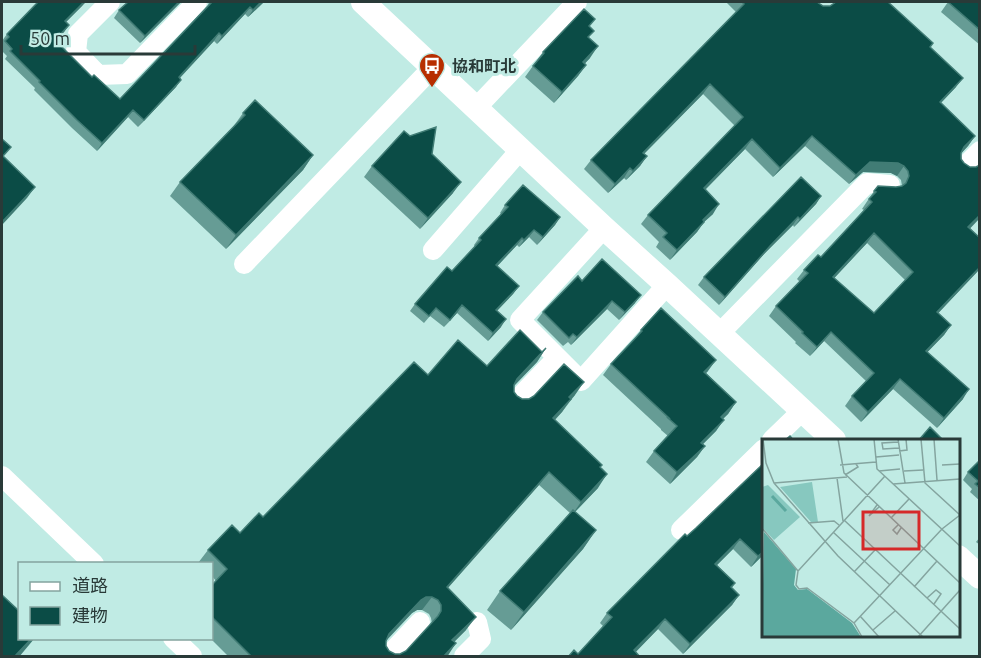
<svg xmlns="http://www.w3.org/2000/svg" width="981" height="658" font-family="Ubuntu,'Noto Sans JP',sans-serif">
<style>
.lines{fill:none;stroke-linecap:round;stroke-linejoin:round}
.minor{stroke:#fff;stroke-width:20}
.tertiary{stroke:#fff;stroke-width:24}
.wall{fill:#669c95;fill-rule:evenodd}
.shaded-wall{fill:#417c75}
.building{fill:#0b4c46;stroke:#417c75;stroke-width:1.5;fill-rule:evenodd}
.labels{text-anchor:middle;stroke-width:6;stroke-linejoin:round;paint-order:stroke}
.poi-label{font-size:16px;font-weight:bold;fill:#293a38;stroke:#c0ebe4;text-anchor:start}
.inset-river{fill:none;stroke:#5ba89e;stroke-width:3}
.inset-road{fill:none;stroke:#84a49f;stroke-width:1.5}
.view{fill:#d62828;fill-opacity:0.15;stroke:#d62828;stroke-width:3}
.inset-edge{fill:none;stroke:#293a38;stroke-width:3}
</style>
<rect width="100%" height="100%" fill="#c0ebe4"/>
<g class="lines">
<path class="minor" d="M110 2 78 34 76 52 98 75 127 74 197 2
M477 107 577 2
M966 165 980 151
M604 228 520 320 581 381 667 285
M433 250 521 149
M244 264 433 67
M719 334 867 183 890 185
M516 401 557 358
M772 440 802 411
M2 476 94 564
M681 530 764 449
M173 638 192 656
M388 656 420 622
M464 656 481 639 477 622"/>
<path class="tertiary" d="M363 2 604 228 667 285 834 440
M958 557 980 577"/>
</g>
<path class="wall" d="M181 2 140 43 114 18 119 10Z
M209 2H264L248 17 245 14 217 44 214 41 180 78 176 87 138 127 128 117 97 151 72 128 34 90 35 88 5 59 7 56 2 51V46L3 43 2 41 7 34 83 5 66 22 69 25 64 32 56 41 92 77 120 99 208 5Z
M726 2H817L823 6H830L833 4V2H888L930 47 956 87 941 103 975 136 968 146 961 153 970 228 980 238V269L938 313 951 325 944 335 927 352 963 399 937 428 893 389 861 422 845 406 852 396 866 381 824 341 810 356 795 343 796 342 769 316 776 306 800 282 797 279 804 270 821 257 864 210 862 209 874 191 902 186 901 180 897 176 891 173 863 172 849 184 805 146 773 177 745 149 705 190 713 214 704 222 697 232 670 260 656 247 659 242 641 224 648 215 735 126 703 94 644 154 647 156 640 166 626 180 624 178 608 193 584 169 591 160 736 12ZM867 243 905 280 874 313 834 278Z
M948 2H980V45L941 12Z
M590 26 589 38 590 58 585 63 586 65 578 76 554 103 525 77 543 52Z
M243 113 313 155 303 170 226 249 170 196 180 182 233 127Z
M432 154 453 193 420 229 364 177 372 166Z
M821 196 816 204 794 227 793 225 764 254 719 305 698 285 704 277Z
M505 205 560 217 555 225 537 245 529 237 519 247 517 245 497 266 519 286 513 294 497 311 501 327 488 341 457 313 444 327 430 316 424 323 410 311 415 304 452 271 475 247 474 245 479 238 501 214 500 213Z
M582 281 635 303 619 320 607 309 571 345 568 342 563 346 537 320 543 312Z
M641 330 708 371 706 373 736 402 728 414 723 419 716 431 703 444 705 446 697 457 670 484 646 462 654 451 668 436 661 430V429L603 375 611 364 635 338Z
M546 348 537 362 514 386V392L517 396 522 399 575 395 562 412 555 420 600 468 598 488 575 512 596 530 583 549 511 630 487 610 500 591 570 513 539 485 448 588 466 630 454 642 447 657H229L211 639H212V585L216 581 212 576V564L198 563 208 550 240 533 263 517 428 375 487 366 542 352ZM417 610H422L429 614 431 618 432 624 406 651 400 654H395L389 651 386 646V641L412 613Z
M980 460V501L970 492 972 489 963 480 968 472Z
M764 463V554L751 567 733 549 717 565 735 583 732 588 739 595 732 605 683 654 658 629 635 652 578 654 603 626 600 623 607 613 687 536 696 528Z
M980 537V545L976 542Z"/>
<path class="shaded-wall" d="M84 2H86L60 28 65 21Z
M179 2H181L140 43 145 36Z
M261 2H264L248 17 253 10Z
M250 7 245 14 217 44 222 36Z
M69 25 64 32 50 47 55 40Z
M219 33 214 41 174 84 179 77Z
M598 46 590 58 576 73 583 62Z
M586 65 578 76 554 103 562 92Z
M963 78 956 87 933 111 940 102Z
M181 80 176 87 138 127 144 120Z
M710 84 703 94 636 162 643 153Z
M133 110 128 117 97 151 102 143Z
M812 136 805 146 773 177 780 168Z
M975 136 968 146 958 157 964 147Z
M752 139 745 149 697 198 704 188Z
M313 155 303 170 226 249 236 235Z
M647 156 640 166 626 180 633 171Z
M870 162 898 163 904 166 897 176 891 173 863 172 849 184 856 175Z
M630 168 624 178 608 193 615 184Z
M461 182 453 193 420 229 428 218Z
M35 187 27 198 2 225V222Z
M821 196 816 204 794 227 800 219Z
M719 204 713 214 704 222 697 232 670 260 677 250 703 220Z
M980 215V218L962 237 968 227Z
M560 217 555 225 537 245 543 237Z
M798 217 793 225 764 254 719 305 725 297 770 246Z
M534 230 529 237 519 247 524 240Z
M874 233 867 243 826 287 833 277Z
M522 238 517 245 491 273 496 265Z
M980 267 977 272 930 322 937 312Z
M519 286 513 294 490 318 496 310Z
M641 295 635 303 619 320 625 312Z
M612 301 607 309 571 345 577 337Z
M462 305 457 313 444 327 450 320Z
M506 319 501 327 488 341 493 333Z
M951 325 944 335 919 361 926 351Z
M831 332 824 341 810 356 817 347Z
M546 348 537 362 507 393 517 379Z
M716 360 708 371 696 383 704 372Z
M900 379 893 389 861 422 868 412Z
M584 382 575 395 564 407 571 399 562 412 544 431 569 397Z
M969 389 963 399 937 428 944 418Z
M736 402 728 414 713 428 721 417Z
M724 420 716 431 693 454 701 443Z
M705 446 697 457 670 484 677 472Z
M549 472 539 485 437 600 447 587Z
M607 474 598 488 572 515 581 502Z
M596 530 583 549 511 630 524 612Z
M740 539 733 549 708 574 715 564Z
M764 551V554L751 567 758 556Z
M739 595 732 605 683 654 690 644Z
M426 597H432L422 610H417L412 613 379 648 389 634 421 600Z
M476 617 466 630 443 653 452 640Z
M665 619 658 629 631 657 634 650Z
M31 639H34L19 657H14Z
M456 643 447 657H443Z"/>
<path class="building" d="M38 2H84L65 21 69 25 55 40 92 77 94 75 120 99 212 2H261L253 10 250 7 222 36 219 33 179 77 181 80 144 120 133 110 102 143 77 120 39 82 40 81 10 51 12 49 5 41 9 37 7 34Z
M128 2H179L145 36 119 10Z
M742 2H817L823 6H830L836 2H888L933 43 930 47 963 78 940 102 975 136 964 147 961 153V159L964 163 970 167H976L980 165V215L968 227 980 238V267L937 312 951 325 926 351 969 389 944 418 900 379 868 412 852 396 874 373 831 332 817 347 802 333 803 332 776 306 808 273 804 270 818 255 821 257 872 202 869 199 876 192 874 191 878 186 896 187 902 186 906 183 909 176 908 171 904 166 898 163 870 162 856 175 812 136 780 168 752 139 704 188 719 204 703 220 704 222 677 250 663 237 667 233 648 215 743 117 710 84 643 153 647 156 633 171 630 168 615 184 591 160 744 4ZM874 233 913 272 874 313 833 277Z
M948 2H980V30Z
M584 9 595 19 589 26 594 31 588 37 598 46 583 62 586 65 562 92 533 66 544 53 543 52Z
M255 100 313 155 236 235 180 182 245 115 243 113Z
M436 127 432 154 461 182 428 218 372 166 404 131 410 136Z
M2 139 11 147 3 156 35 187 2 222Z
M801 177 821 196 800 219 798 217 770 246 725 297 704 277Z
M523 185 560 217 543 237 534 230 524 240 522 238 496 265 519 286 496 310 506 319 493 333 462 305 450 320 436 308 429 316 415 304 447 267 452 271 481 240 479 238 508 207 505 205Z
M602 259 641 295 625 312 612 301 577 337 573 334 569 338 543 312 578 276 582 281Z
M661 308 716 360 704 372 736 402 721 417 724 420 701 443 705 446 677 472 654 451 677 426 668 418H669L611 364 642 331 641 330Z
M520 330 542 352 546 348 517 379 514 385V392L517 396 522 399H529L534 396 564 364 584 382 569 397 571 399 553 418 602 465 600 467 607 474 581 502 549 472 447 587 476 617 452 640 456 643 443 657H252L212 617V585L227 569 208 550 232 525 240 533 259 513 263 517 414 362 428 375 458 340 487 366ZM426 597H432L438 600 441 605V611L438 616 406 651 400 654H395L389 651 386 646V641L389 634 421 600Z
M930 427 944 441H918Z
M790 436 794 441H784Z
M980 460V488L975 484 978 481 968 472Z
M764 463V551L758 556 740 539 715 564 735 583 731 587 739 595 690 644 665 619 634 650 640 657H568L574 650 578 654 612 617 607 613 685 534 687 536 696 528Z
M573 510 596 530 524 612 500 591Z
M2 595 18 610 20 608V639H31L14 657H2Z"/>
<defs>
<symbol id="bus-pin" viewBox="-11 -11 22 30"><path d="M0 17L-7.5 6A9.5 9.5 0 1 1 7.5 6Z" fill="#b72e00" stroke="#c0ebe4"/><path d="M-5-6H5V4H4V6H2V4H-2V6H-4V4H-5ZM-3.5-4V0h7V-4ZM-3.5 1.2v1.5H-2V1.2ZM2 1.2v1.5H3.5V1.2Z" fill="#fff"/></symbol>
</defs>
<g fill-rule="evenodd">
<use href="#bus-pin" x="417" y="51" width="30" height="40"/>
</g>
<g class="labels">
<g class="poi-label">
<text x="452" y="72">協和町北</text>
</g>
</g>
<g transform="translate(762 439)">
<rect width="198" height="198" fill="#c0ebe4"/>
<path d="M50 43 56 83H49L18 48ZM6 46 38 78 12 101 0 88V48Z" fill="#87c8bf"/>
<path d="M2 93 34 130 32 146 36 151 45 150 90 184 99 198H0Z" fill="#5ba89e"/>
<path class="inset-river" d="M10 57 24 72"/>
<path class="inset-road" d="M1 0 4 24 12 44M76 0 82 34 198 144M112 0 115 30 198 107M136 0 143 44M159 0 163 44 198 76M172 0 175 41M136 3 120 4 121 10 137 9M137 12 145 11 144 0M114 18 137 16M78 26 114 23M180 26 198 25M117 32 138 30M142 32 161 31M83 36 96 28 94 25M75 39 81 82M12 44 76 117 161 198M12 44 85 38M131 45 198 40M115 66 107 77 117 68M129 79 147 60M82 81 198 190M46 84 72 82 77 86M136 86 131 91 135 95 139 89M0 89 36 132M71 93 128 146M92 133 113 111M152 148 175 122M165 159 174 151 179 155 172 165M98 177 117 198M92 184 180 90 198 76M111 191 133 172M100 198 92 184 45 149 37 150 34 146 36 132 123 37M156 198 198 151"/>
<path class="view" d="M101 73H157V110H101Z"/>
<rect width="198" height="198" class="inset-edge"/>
</g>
<rect width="981" height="658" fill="none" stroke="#293a38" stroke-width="6"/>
<rect x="18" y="562" width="195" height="78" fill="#c0ebe4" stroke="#84a49f" stroke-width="1.5"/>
<rect x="30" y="582" width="30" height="9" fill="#ffffff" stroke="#84a49f" stroke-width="1.5"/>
<text x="72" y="592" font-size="18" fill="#293a38">道路</text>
<rect x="30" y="607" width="30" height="18" fill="#0b4c46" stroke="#84a49f" stroke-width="1.5"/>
<text x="72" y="622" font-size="18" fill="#293a38">建物</text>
<path d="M21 45v9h174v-9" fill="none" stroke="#293a38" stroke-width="3"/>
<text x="30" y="45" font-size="18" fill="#293a38" stroke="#c0ebe4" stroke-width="4.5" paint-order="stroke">50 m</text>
</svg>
